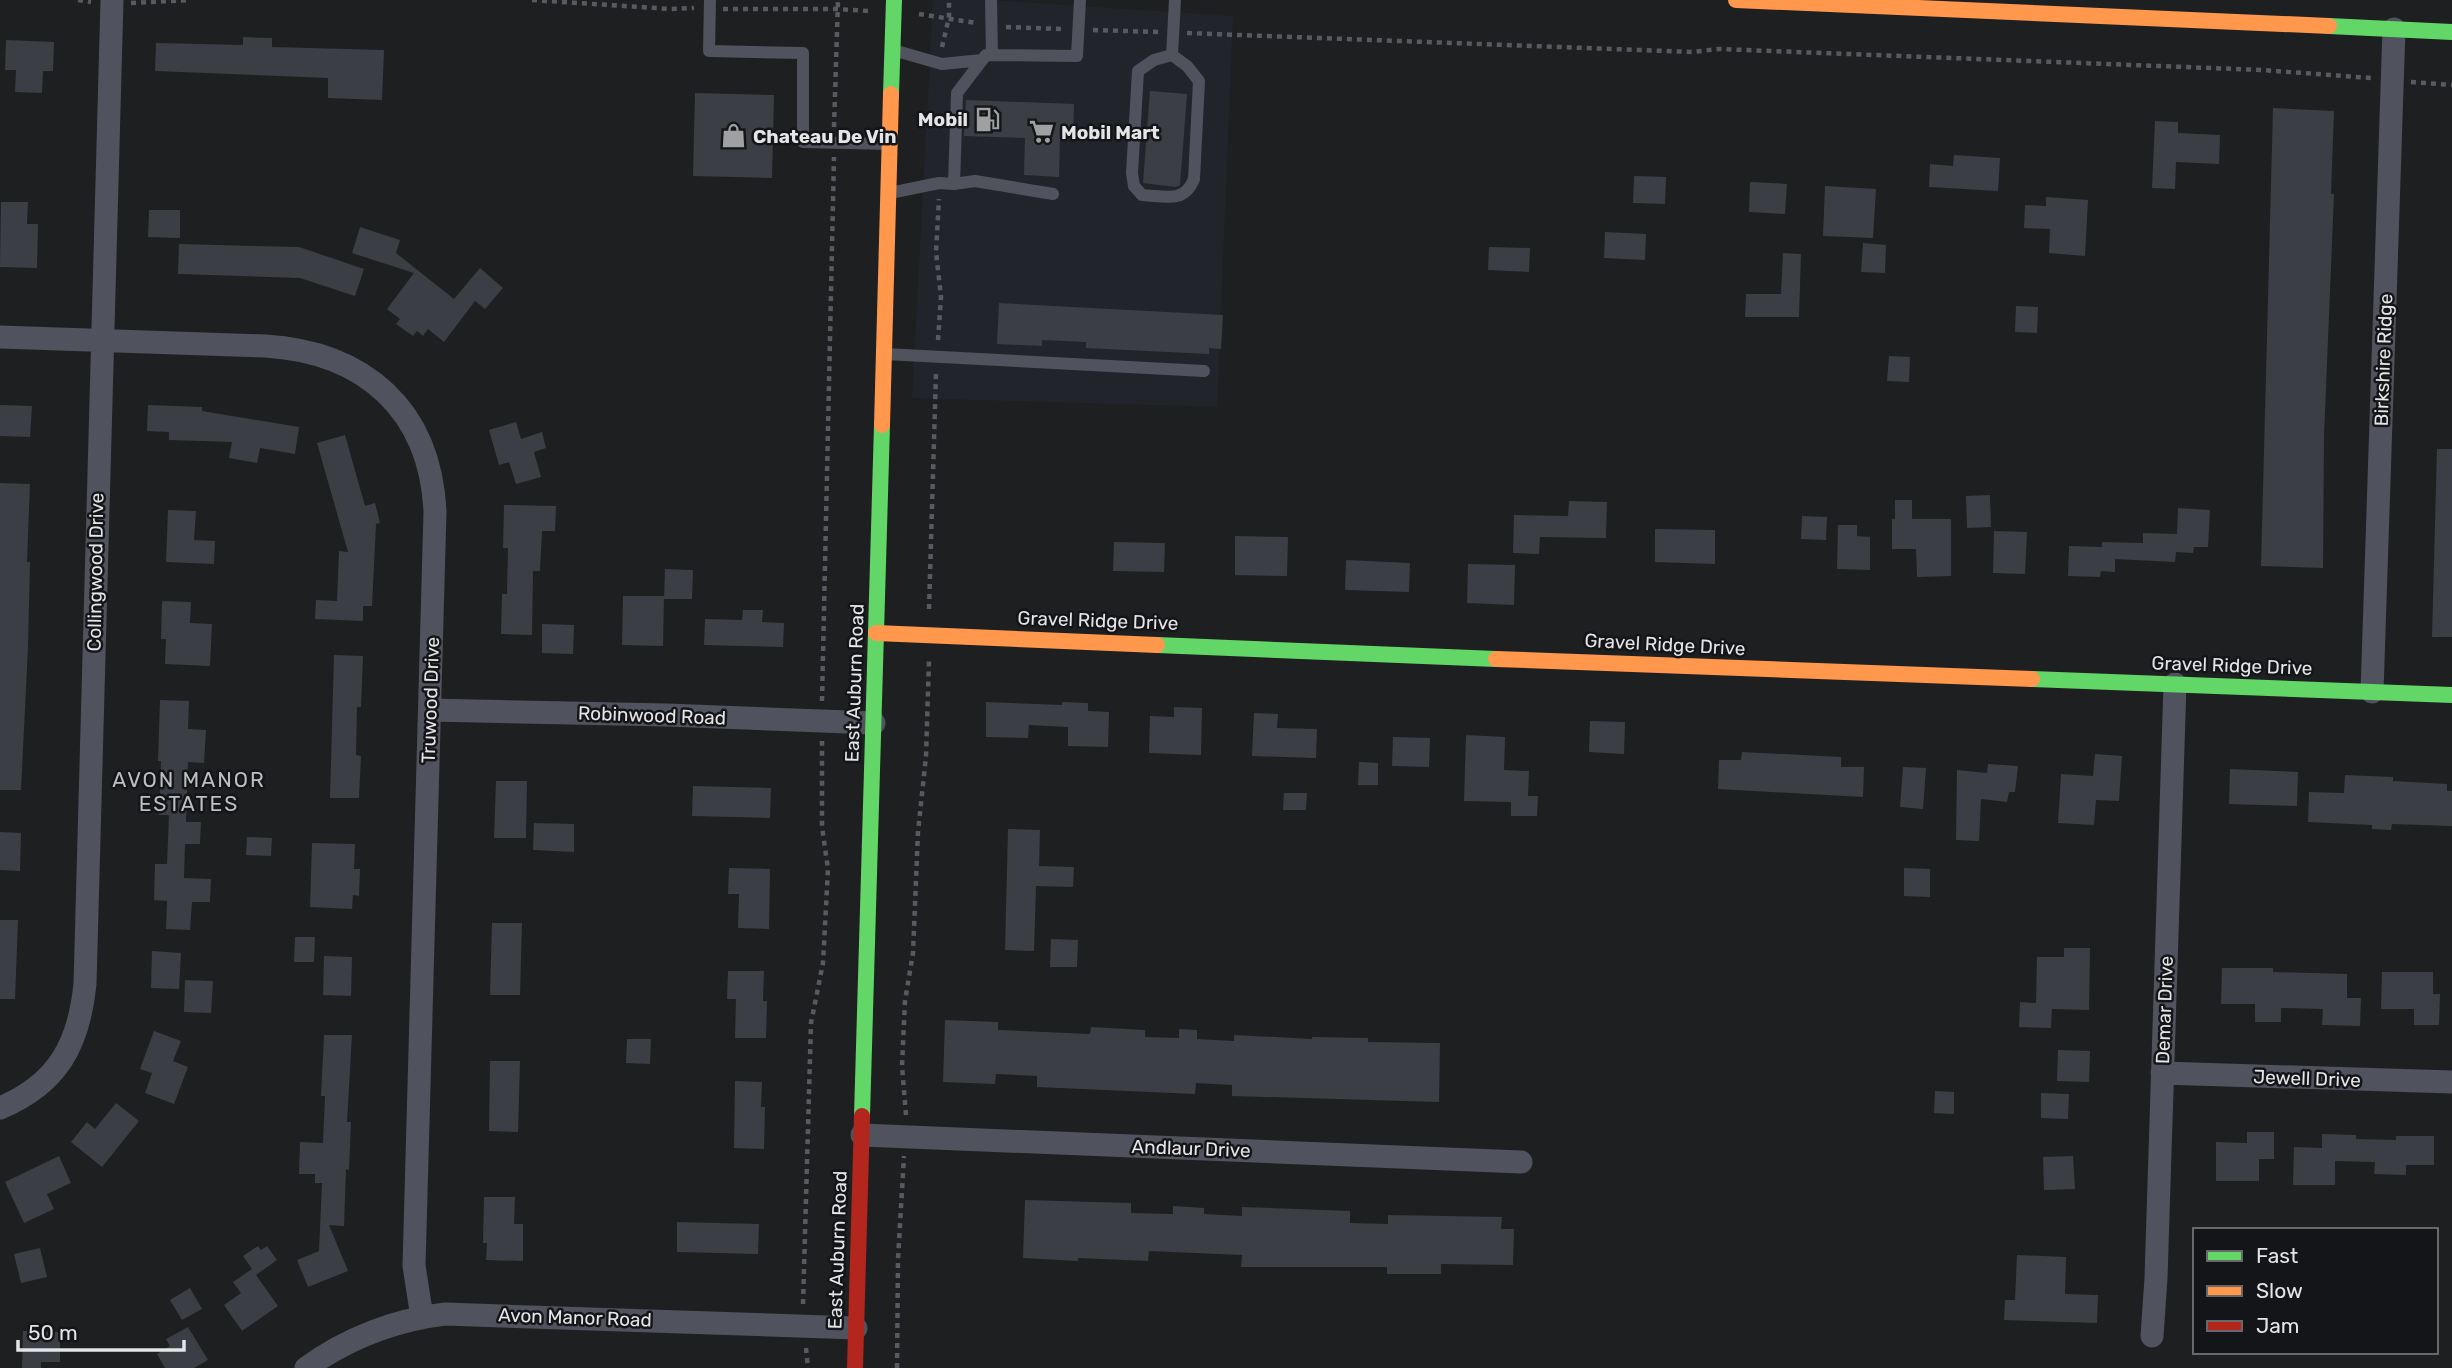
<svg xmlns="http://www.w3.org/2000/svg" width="2452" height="1368" font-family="Rubik,sans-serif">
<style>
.built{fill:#22242c}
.building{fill:#3c3e45}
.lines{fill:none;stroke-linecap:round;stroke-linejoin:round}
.path{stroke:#595a61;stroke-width:4.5;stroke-dasharray:5 5;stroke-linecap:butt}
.lane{stroke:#50535d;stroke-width:12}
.street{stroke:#50535d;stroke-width:23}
.fast{stroke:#63d668;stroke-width:16}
.slow{stroke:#ff974d;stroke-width:16}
.jam{stroke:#b3261e;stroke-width:16}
.labels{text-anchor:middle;stroke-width:5;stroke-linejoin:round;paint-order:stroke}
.poi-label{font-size:19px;font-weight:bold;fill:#e5e5e8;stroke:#141518;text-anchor:start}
.street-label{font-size:19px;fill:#e5e5e8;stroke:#141518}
.neighbourhood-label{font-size:21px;letter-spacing:2px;fill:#bcbec2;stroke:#141518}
</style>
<rect width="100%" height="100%" fill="#1e1f20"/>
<path class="built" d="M933 0H989L1233 16 1217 407 912 398Z"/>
<path class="building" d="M243 37 272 38V47L384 50 382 100 328 98V78L155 71 156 43 243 45Z
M6 40 54 42 53 71H43L42 93 15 92 16 70H5Z
M1150 91 1187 94 1180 185 1176 187 1143 183Z
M695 93 774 95 772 178 693 176Z
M966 100 1074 104 1073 139H1060L1059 177 1024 175 1025 138 964 136Z
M2273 108 2334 111 2331 194H2334L2324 436 2323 568 2261 566Z
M2155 121 2178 122V133L2220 135 2219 164 2176 162 2175 189 2152 188Z
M1954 155 2000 158 1998 191 1929 187 1930 164 1953 166Z
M1634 176 1666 177 1665 204 1633 203Z
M1750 182 1787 184 1785 214 1749 212Z
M1825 186 1876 189 1873 238 1823 236Z
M2046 197 2088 200 2085 256 2049 253 2050 229 2024 228 2025 205 2046 206Z
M1 202H28L27 224H38L37 268 0 267Z
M149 210H180V238L148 237Z
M360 227 400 240 396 253 454 299 480 268 503 288 485 309 475 301 444 342 428 329 423 336 417 331 413 336 396 324 400 319 387 309 414 273 352 253Z
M1605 232 1646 234 1645 260 1604 258Z
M1863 243 1886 245 1885 273 1861 272Z
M179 244 299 247 364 269 355 296 300 278 178 274Z
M1489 247 1530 248 1529 272 1488 270Z
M1783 253 1801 254 1799 317H1745L1746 294H1781Z
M999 303 1223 315 1221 349 1209 348V354L1086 348V342L1042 340V346L997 344Z
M2016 306 2038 307 2037 333 2015 332Z
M1889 356 1910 357 1909 382 1887 381Z
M0 405 32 406 30 437 0 436Z
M148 405 202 407V411L299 427 295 454 260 448 257 463 229 458 232 442 169 440V432L147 431Z
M516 422 521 439 542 432 546 448 534 452 541 477 516 484 509 462 499 465 489 430Z
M345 435 365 506 375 503 380 523 376 524 372 606H363V621L315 619 316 600 337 601 339 551 348 552 317 443Z
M2437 449H2452V637H2432Z
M0 483 30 484 27 562H30L28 647 21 790H0Z
M1990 495 1991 527 1967 528 1966 496Z
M1895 500H1912V519H1951V576L1917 577 1916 549H1892V519H1895Z
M1569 501 1607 502 1606 538 1540 537 1539 554 1513 553 1514 515 1568 516Z
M504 505 556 506 555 531H542L540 571H533L532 635 501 634 502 594H507L508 548H503Z
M2178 508 2210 510 2208 547H2194L2193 553 2176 552 2175 562 2115 559V572L2101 571 2100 577 2068 576 2069 546 2102 547V542L2143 543V533L2177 534Z
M168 510 196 511 194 540 215 541 214 564 166 562Z
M1802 516 1827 517 1826 540 1801 539Z
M1838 525H1857V536L1870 537V570L1837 569Z
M1655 529 1715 530V564L1655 562Z
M1994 531 2027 532 2025 574 1993 573Z
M1235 536 1288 537 1287 576 1235 575Z
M1114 542 1165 543 1164 572 1113 571Z
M1346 560 1410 563 1409 592 1345 590Z
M1468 564 1515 565 1514 605 1467 603Z
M665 569 693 570 692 599H664Z
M623 596H664L663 646 622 645Z
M162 601 191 602 190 623 212 624 210 666 165 664 166 639H161Z
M743 610H763L762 622 784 623 783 647 704 645 705 619 742 620Z
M542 624 574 625 573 654 542 653Z
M334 655 363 656 361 707H357L356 755 361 756 359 798H330Z
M160 700 189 701 188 729 206 730 204 763 188 762 186 822H201L200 844H185L184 878 211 879 210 902H192L190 930 166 929 167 901 154 900 155 864H167L169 815H159L161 761H158Z
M986 702 1062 705V702L1088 703V711L1109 712 1108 747 1068 746V727L1029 725 1028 738 986 737Z
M1174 707 1202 708 1201 755 1149 753 1150 716 1174 717Z
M1254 713 1278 714 1277 728 1317 729 1316 758 1252 756Z
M1590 721 1625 722 1624 754 1589 752Z
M1466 735 1505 737 1504 770 1529 771 1528 796H1538L1537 816H1511V802L1464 801Z
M1393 737 1430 738 1429 767 1392 766Z
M1742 752 1841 757V767H1864L1863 797 1718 789 1719 760H1741Z
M2095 754 2122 756 2119 801 2096 800 2094 825 2058 823 2061 774 2093 776Z
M1359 762 1378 763V785H1358Z
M1988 764 2018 766 2015 792H2009L2007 802 1981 799 1979 841 1956 840 1957 770 1987 773Z
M1903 767 1926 768 1923 809 1900 807Z
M2230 769 2298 772 2297 806 2229 804Z
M2345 775 2393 777V781L2447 784V791H2452V826L2392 824 2391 830 2372 829V825L2308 822 2309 792 2344 793Z
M496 781H527L526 838H494Z
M693 786 771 788 770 818 692 816Z
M1284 793H1307L1306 810H1283Z
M534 823 574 824V852L533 850Z
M1008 829 1040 830 1039 866 1074 867 1073 887 1036 886 1034 951 1005 950Z
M0 832 21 833 20 871 0 870Z
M247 837 272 838 271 856 246 855Z
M312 843 355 844 354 869H360L359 896 353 895 352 909 310 907Z
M729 868 770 869 769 929 738 928 739 894H728Z
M1904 868 1930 869V897L1904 896Z
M0 920H18L15 999H0Z
M492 923H522L520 995H490Z
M295 937H315L314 962H294Z
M1051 939 1078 940 1077 967H1050Z
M2064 948H2090L2089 1010 2052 1009 2051 1028 2019 1027 2020 1002 2036 1003 2037 957H2064Z
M152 951 181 953 179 989 151 988Z
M324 956 352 957 351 996 323 995Z
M2222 968H2273V972L2347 974V998H2361L2360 1026 2322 1025 2323 1009 2281 1008V1022H2255V1004H2221Z
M728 971H764L763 1001H767L766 1038H735L736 999H727Z
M2382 972H2433V994H2440L2439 1025H2414V1009H2381Z
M185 980 213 981 211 1013 184 1012Z
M945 1020 998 1022V1030L1090 1034 1091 1027 1145 1030V1037L1179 1038V1029L1197 1030V1039L1234 1041V1035L1312 1039V1037L1368 1038V1042L1440 1043 1439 1102 1232 1096V1085L1196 1083 1195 1094 1037 1087V1076L996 1074 995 1084 943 1082Z
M154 1031 181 1041 173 1061 188 1067 174 1104 145 1093 152 1073 140 1069Z
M324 1035H352L347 1122H351L349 1170 346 1169 344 1226 329 1225 348 1271 308 1287 297 1260 319 1251 322 1183H315V1174H299L300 1142 323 1143 325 1096H321Z
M627 1039H651L650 1064 626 1063Z
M2058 1050 2090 1051 2089 1082 2057 1081Z
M490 1061H520L518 1132 489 1131Z
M735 1081 762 1082 761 1107H765L764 1149 734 1148Z
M1935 1091 1954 1092V1114L1934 1113Z
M2041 1093 2069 1094 2068 1119 2041 1118Z
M116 1103 139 1121 102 1167 71 1142 87 1122 95 1129Z
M2247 1132H2274V1159H2259V1181H2216V1142L2247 1143Z
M2322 1134 2356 1135V1139L2396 1140V1136H2434V1165H2406V1175L2374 1174 2375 1162 2335 1161V1185H2293L2294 1147 2322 1148Z
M59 1156 71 1183 47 1194 54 1209 24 1223 5 1182Z
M2073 1156 2075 1189 2044 1190 2043 1157Z
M484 1197H515L514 1224H523V1261L486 1260 487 1243H483Z
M1025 1200 1131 1203V1213L1173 1214V1206L1204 1208V1214L1242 1216V1207L1350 1211V1223L1388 1224V1215L1502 1217 1501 1229H1514L1513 1265 1441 1264V1274H1387V1267H1241L1242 1255 1149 1251 1148 1261 1078 1258V1261L1023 1258Z
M677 1222 759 1224 758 1254 677 1252Z
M258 1246 261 1250 267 1246 277 1260 256 1275 278 1306 242 1331 224 1305 241 1293 233 1282 252 1269 243 1256Z
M40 1248 47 1277 21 1283 14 1254Z
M2017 1255 2066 1257 2065 1294 2098 1295 2097 1323 2004 1320 2005 1300H2015Z
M190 1288 202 1309 182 1320 170 1300Z
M188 1327 208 1360 194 1368H165L157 1354 170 1346 166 1339Z
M23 1331 60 1332V1362H41V1368H22Z"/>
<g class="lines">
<path class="path" d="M78 0 91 2
M532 0 671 9 694 8
M131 3 191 0
M723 9H837L869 11
M919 14 976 23
M1006 27 1063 29
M1093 30 1158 32
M1187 33 1692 52 1719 49 2262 70 2371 78
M942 47 949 17V0
M2411 82 2452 85
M834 127 838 0
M938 340 941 297 936 252 939 199
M929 609 936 373
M822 701 834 157
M906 1115 902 1066 905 1001 913 953 918 832 926 756 929 660
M803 1304 811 1023 823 963 828 869 822 827V741
M806 1348 808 1368
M897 1368 898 1259 904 1156"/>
<path class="lane" d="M710 0 709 51 803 53V142L890 144
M991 0 992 55
M893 50 942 64 982 60
M1172 55 1187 66 1199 81 1194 179C1184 204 1165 196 1142 195L1134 186 1132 173 1138 71 1154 60Z
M1172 55 1175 0
M954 184 957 93 986 55 1077 56 1080 0
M890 193 939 183 954 184 975 181 1053 194
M885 354 1204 371"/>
<path class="street" d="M0 337 265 346C365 352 430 410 435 511L414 1266 422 1317
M2372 692 2394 29
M430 710 667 715 874 723
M2162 1073 2452 1082
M0 1108C58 1084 79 1044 85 984L112 0
M862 1135 1521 1162
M2152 1336 2156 1278 2175 684
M306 1368C348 1338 395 1320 445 1314L856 1328"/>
<path class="fast" d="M2329 26 2452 32
M891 94 894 0
M1157 645 1496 659
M2032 679 2452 695
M862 1116 882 425"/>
<path class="slow" d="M1736 0 2329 26
M882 425 891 94
M876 633 1157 645
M1496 659 2032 679"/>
<path class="jam" d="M855 1368 862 1116"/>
</g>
<defs>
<symbol id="fuel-bare" viewBox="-9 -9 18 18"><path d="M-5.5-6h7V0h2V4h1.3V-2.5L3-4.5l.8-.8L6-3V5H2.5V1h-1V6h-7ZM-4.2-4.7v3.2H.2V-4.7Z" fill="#9fa0a2" stroke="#141518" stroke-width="2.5" paint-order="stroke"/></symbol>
<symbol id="supermarket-bare" viewBox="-9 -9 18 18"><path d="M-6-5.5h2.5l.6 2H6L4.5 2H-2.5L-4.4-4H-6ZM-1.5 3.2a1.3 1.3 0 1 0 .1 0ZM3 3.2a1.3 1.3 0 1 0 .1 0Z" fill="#9fa0a2" stroke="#141518" stroke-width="2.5" paint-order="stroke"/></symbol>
<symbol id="shop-bare" viewBox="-9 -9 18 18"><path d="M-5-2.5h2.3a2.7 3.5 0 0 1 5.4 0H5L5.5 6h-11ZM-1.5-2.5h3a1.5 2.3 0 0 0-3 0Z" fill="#9fa0a2" stroke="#141518" stroke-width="2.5" paint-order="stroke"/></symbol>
</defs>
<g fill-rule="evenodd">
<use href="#fuel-bare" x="970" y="102" width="35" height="35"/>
<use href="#supermarket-bare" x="1024" y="114" width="35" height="35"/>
<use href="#shop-bare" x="716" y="118" width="35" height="35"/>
</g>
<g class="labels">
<g class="poi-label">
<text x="968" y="126" text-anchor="end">Mobil</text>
<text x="1061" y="139">Mobil Mart</text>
<text x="753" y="143">Chateau De Vin</text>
</g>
<g class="street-label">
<text transform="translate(2383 360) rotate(-88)" y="7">Birkshire Ridge</text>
<text transform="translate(95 572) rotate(-89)" y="7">Collingwood Drive</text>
<text transform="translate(1098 620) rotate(2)" y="7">Gravel Ridge Drive</text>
<text transform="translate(1665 644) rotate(3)" y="7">Gravel Ridge Drive</text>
<text transform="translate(2232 665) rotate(2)" y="7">Gravel Ridge Drive</text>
<text transform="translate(854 683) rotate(-88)" y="7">East Auburn Road</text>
<text transform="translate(430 700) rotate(-88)" y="7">Truwood Drive</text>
<text transform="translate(652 715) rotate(2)" y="7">Robinwood Road</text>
<text transform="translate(2164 1010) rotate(-88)" y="7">Demar Drive</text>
<text transform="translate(2307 1078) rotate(2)" y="7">Jewell Drive</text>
<text transform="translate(1191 1148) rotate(2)" y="7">Andlaur Drive</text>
<text transform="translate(837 1250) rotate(-88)" y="7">East Auburn Road</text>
<text transform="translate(575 1317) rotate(2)" y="7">Avon Manor Road</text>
</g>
<g class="neighbourhood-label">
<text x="189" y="787">AVON MANOR<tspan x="189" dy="24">ESTATES</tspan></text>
</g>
</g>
<rect x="2193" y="1228" width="245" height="126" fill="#141518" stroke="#68686b" stroke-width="2"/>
<rect x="2207" y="1251" width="35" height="10" fill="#63d668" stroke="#68686b" stroke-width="2"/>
<text x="2256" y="1263" font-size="21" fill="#e5e5e8">Fast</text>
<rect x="2207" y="1286" width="35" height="10" fill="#ff974d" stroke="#68686b" stroke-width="2"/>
<text x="2256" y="1298" font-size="21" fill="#e5e5e8">Slow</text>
<rect x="2207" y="1321" width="35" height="10" fill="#b3261e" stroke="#68686b" stroke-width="2"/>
<text x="2256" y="1333" font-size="21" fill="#e5e5e8">Jam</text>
<path d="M18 1340v10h166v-10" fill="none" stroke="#e5e5e8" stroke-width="3.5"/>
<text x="28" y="1340" font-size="21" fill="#e5e5e8" stroke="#141518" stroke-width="5" paint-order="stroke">50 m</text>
</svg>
